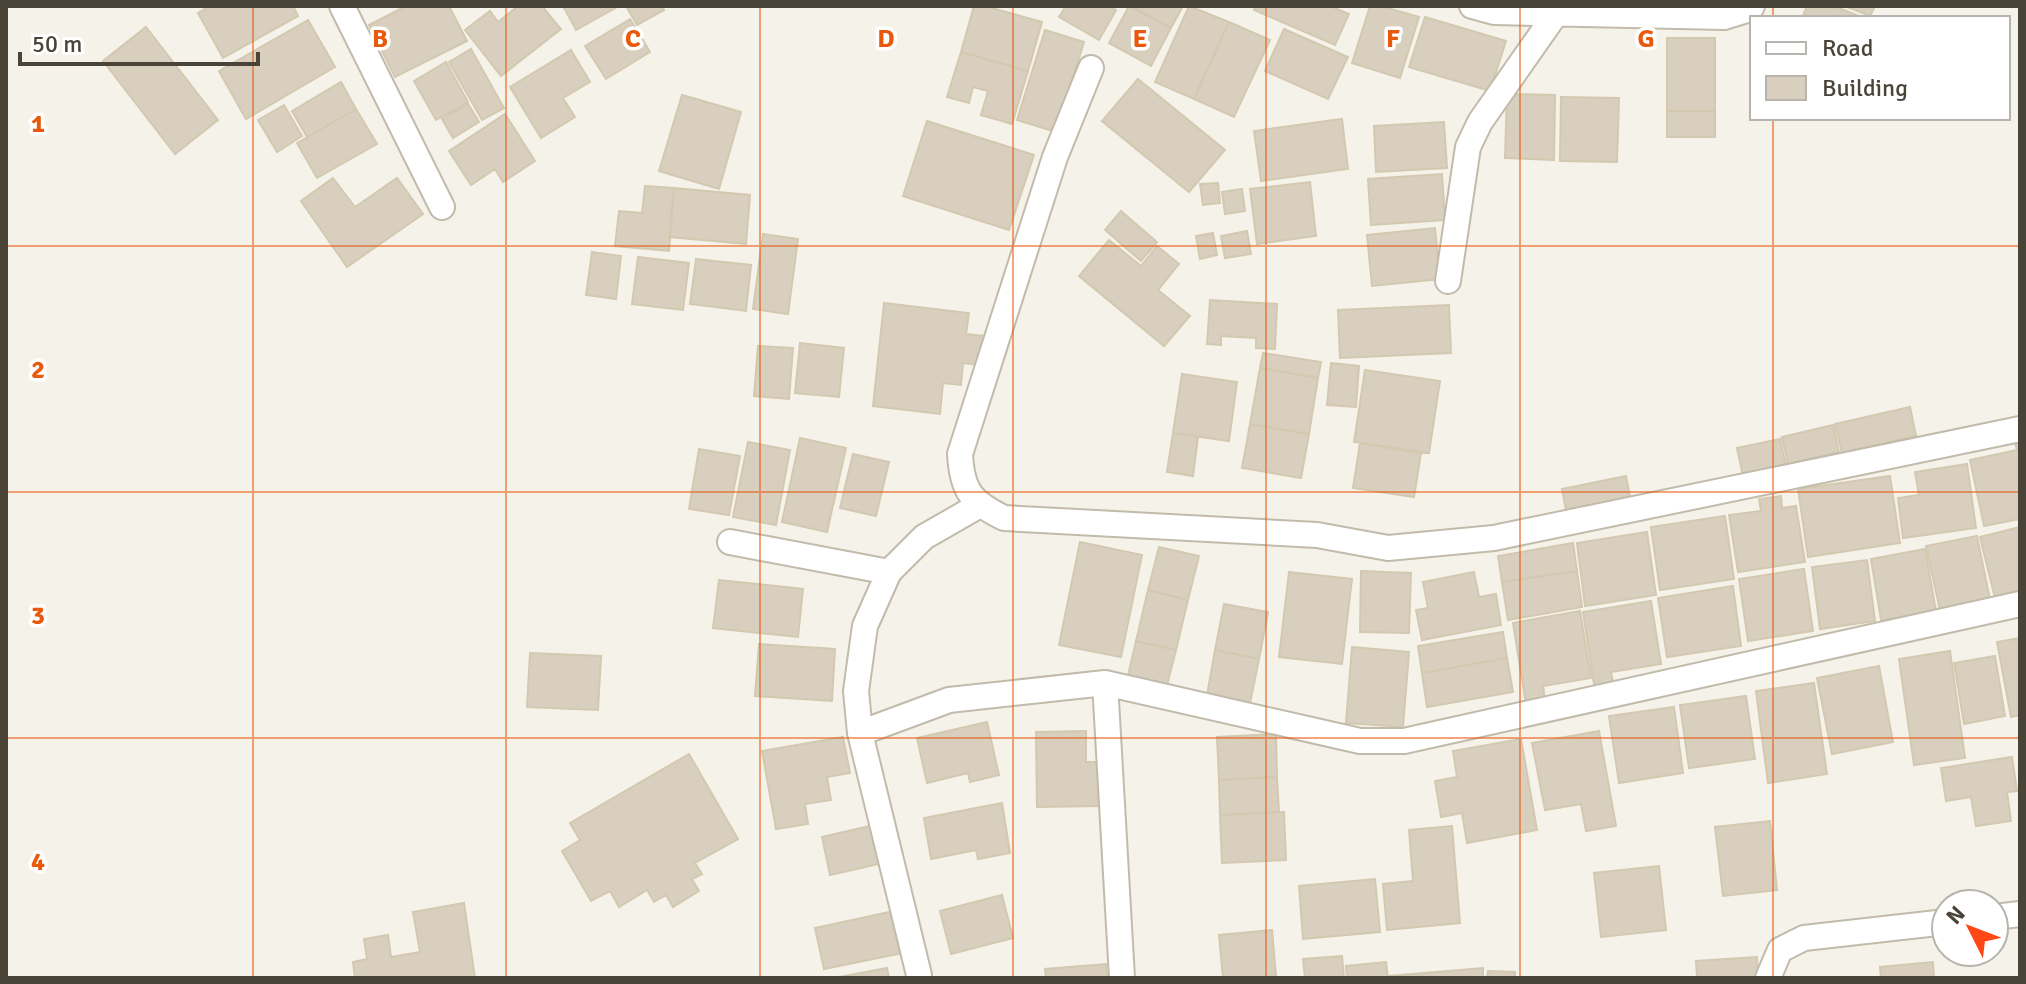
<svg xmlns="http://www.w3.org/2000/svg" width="2026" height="984" font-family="Signika,sans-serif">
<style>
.building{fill:#d8cfbe;stroke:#d3c8b0;stroke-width:2}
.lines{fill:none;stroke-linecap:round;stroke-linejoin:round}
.minor-casing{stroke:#c2bbab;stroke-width:28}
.minor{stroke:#fff;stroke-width:24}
.grid{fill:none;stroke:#e8590c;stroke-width:2;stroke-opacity:0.55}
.grid-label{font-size:26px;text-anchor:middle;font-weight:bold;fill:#e8590c;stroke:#fff;stroke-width:7;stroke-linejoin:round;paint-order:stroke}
</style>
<rect width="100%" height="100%" fill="#f5f2e9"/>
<path class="building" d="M210 6H293L298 16 223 58 198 13Z
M406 6H449L467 41 395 77 369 25Z
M518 6H542L561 29 501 76 465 30 490 11 498 22Z
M563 6H619L576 30Z
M626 6H662L664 10 637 25Z
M974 6H985L1042 22 1028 71 961 52Z
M1066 6H1109L1116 10 1099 40 1059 17Z
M1129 6 1171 28 1151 66 1109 43Z
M1131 6H1183L1171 28Z
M1189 6 1229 22 1194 99 1155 82Z
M1256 6H1330L1349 14 1335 45 1254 10Z
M1370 6H1381L1419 17 1400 78 1352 63Z
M1807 6H1834L1864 18H1802Z
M1845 6H1875L1870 16Z
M1425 17 1506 41 1490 91 1409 67Z
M630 19 650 52 606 79 585 46Z
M308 20 335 67 246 119 219 71Z
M1229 22 1270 40 1234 117 1194 99Z
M146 27 218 120 175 154 103 61Z
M1284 29 1348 57 1328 99 1265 71Z
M1045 30 1084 42 1056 132 1017 120Z
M1667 38H1715V111H1667Z
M471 49 504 108 482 120 449 62Z
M571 50 590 82 563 98 575 117 541 138 510 87Z
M961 52 1028 71 1012 124 981 115 988 91 973 87 969 103 947 97Z
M446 62 468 102 436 120 414 81Z
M1138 79 1225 150 1189 192 1102 121Z
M341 82 356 109 307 137 292 111Z
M1507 94 1555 95 1554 160 1505 158Z
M682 95 741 112 719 189 659 171Z
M1561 97 1619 98 1617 162 1560 161Z
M468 104 479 122 453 138 442 119Z
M284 105 302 136 277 152 258 120Z
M356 109 377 144 317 178 297 143Z
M1667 111H1715V137H1667Z
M505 114 535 161 503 182 495 169 471 185 449 151Z
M1342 119 1348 169 1261 181 1254 131Z
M927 121 1034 155 1009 230 903 196Z
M1444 122 1447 168 1376 172 1374 126Z
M1442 174 1445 220 1371 225 1368 179Z
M333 178 355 207 397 178 423 214 347 267 301 201Z
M1310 182 1316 236 1257 244 1250 189Z
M1218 183 1220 203 1203 205 1200 184Z
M645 186 674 188 669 251 615 246 619 211 642 213Z
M674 188 750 195 746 244 669 237Z
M1242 189 1245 211 1225 214 1222 192Z
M1121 211 1157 242 1141 261 1105 230Z
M1435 228 1440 279 1372 286 1367 235Z
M1247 231 1251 254 1225 258 1221 236Z
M1213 233 1217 255 1200 259 1196 236Z
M763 234 798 239 788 314 753 309Z
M1109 240 1141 266 1157 246 1179 264 1158 290 1190 316 1164 346 1079 276Z
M592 252 621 256 616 299 586 295Z
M638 257 689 263 683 310 632 304Z
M696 259 751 265 746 311 690 304Z
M1210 300 1277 304 1275 349 1256 348V338L1221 336V345L1207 344Z
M884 303 969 313 966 334 985 336 981 365 963 363 961 385 943 383 940 414 873 406Z
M1449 305 1451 353 1340 358 1338 310Z
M800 343 844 348 839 397 795 393Z
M758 346 793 348 789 399 754 396Z
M1263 353 1321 362 1318 378 1260 368Z
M1331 363 1359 366 1356 407 1327 405Z
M1260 368 1318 378 1309 434 1250 424Z
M1365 370 1440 381 1429 453 1354 442Z
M1182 374 1237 382 1229 441 1173 433Z
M1910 407 1916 436 1842 453 1835 424Z
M1250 424 1309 434 1301 478 1242 468Z
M1833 425 1839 452 1788 464 1782 437Z
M1173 433 1198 437 1193 476 1167 472Z
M800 438 846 448 827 532 782 522Z
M1780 439 1786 466 1743 476 1737 448Z
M2020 441V519L1984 526 1970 460 2017 450 2015 442Z
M748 442 790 450 776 525 733 517Z
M1360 443 1421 453 1414 497 1353 488Z
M699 449 740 456 729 515 689 509Z
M853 454 889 462 876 516 840 508Z
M1967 464 1976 528 1903 538 1898 498 1919 495 1915 472Z
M1626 476 1630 497 1566 510 1562 489Z
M1890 476 1900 543 1808 557 1798 489Z
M1781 496 1782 508 1796 506 1805 562 1738 572 1729 515 1761 511 1759 499Z
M1725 516 1734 579 1660 590 1651 527Z
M2020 527V592L1995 598 1980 537Z
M1647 532 1656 595 1585 606 1577 543Z
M1977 536 1990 600 1940 610 1926 546Z
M1080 542 1142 555 1121 657 1059 645Z
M1573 543 1577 571 1502 582 1498 556Z
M1159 547 1199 556 1188 600 1148 590Z
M1925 549 1936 611 1881 620 1871 559Z
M1867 560 1875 621 1820 629 1812 567Z
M1804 569 1813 631 1748 641 1739 579Z
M1361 571 1411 573 1409 633 1360 632Z
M1577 571 1582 607 1508 620 1502 582Z
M1289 572 1352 579 1342 664 1279 657Z
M1474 572 1479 597 1496 594 1501 625 1422 640 1416 610 1428 608 1423 582Z
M719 580 803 589 798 637 713 628Z
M1733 586 1741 646 1667 657 1658 598Z
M1148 590 1188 600 1176 650 1136 641Z
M1651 601 1661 664 1611 672 1614 687 1595 690 1583 612Z
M1224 604 1268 612 1259 659 1215 650Z
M1580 611 1591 678 1543 686 1545 701 1526 704 1513 623Z
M1503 632 1507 658 1422 673 1418 646Z
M2020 638V715L2011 717 1997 642Z
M1136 641 1176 650 1166 689 1127 680Z
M759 644 835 649 832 701 755 696Z
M1352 647 1409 652 1403 727 1346 723Z
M1215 650 1259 659 1250 703 1207 695Z
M1950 651 1965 758 1914 765 1899 659Z
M530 653 601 656 598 710 527 707Z
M1995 656 2005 716 1964 724 1954 663Z
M1507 658 1513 692 1427 707 1422 673Z
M1879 666 1893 742 1832 754 1817 678Z
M1814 683 1827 774 1768 783 1756 691Z
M1746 696 1755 759 1689 768 1680 705Z
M1674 707 1683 773 1619 783 1609 716Z
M987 722 999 775 970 782 968 773 927 783 917 738Z
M1086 731V762H1101V806L1037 807 1036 732Z
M1599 731 1616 826 1586 831 1581 804 1545 810 1532 743Z
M1276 734 1277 777 1219 780 1217 737Z
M843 737 850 773 827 777 831 800 805 804 808 824 776 829 762 751Z
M1521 739 1537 830 1467 843 1462 813 1441 817 1435 781 1457 777 1453 751Z
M689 754 738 839 695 863 702 874 692 879 699 891 673 907 666 895 654 902 647 890 619 907 610 891 591 901 562 851 580 840 570 823Z
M2012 757 2017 791 2007 792 2011 821 1976 826 1971 797 1946 801 1941 768Z
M1277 777 1279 812 1220 815 1219 780Z
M1002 803 1010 853 978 859 976 850 931 859 924 818Z
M1284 812 1286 860 1222 863 1220 815Z
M1770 821 1777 890 1723 896 1715 827Z
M874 825 883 863 830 875 822 837Z
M1452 826 1460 923 1387 930 1383 884 1413 881 1409 830Z
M1659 866 1666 930 1601 937 1594 873Z
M1375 879 1380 932 1303 939 1299 886Z
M1002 895 1013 938 951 954 940 911Z
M464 903 475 978H355L353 962 367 959 364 939 388 935 391 957 420 952 413 912Z
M894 911 903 953 824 969 815 928Z
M1272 930 1276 976 1223 978 1219 935Z
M1342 956 1344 978H1305L1303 959Z
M1757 957 1758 978H1697L1696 961Z
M1386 962 1388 978H1347L1346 966Z
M1933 962 1934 978H1881L1880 967Z
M1106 964 1107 978H1046L1045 969Z
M887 968 889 978H834Z
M1483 968V978H1389V976Z
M1488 971 1515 972V978H1487Z"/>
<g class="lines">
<defs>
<path id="minor" d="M342 6 442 207
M1472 6 1494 12 1724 17 1750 9 1752 6
M1091 68 1055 157 960 454C962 491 971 502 1004 518L1317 535 1388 548 1494 538 2020 429
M1448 281 1468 147 1480 122 1557 12
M730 542 889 572
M1105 683 1122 978
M860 733 949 700 1105 683 1360 741H1404L2020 604
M1994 917 2020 914
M919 975 860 733 856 691 865 626 889 572 924 537 978 506
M1768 978 1780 950 1804 938 1946 922"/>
</defs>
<use href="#minor" class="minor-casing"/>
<use href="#minor" class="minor"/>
</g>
<path class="grid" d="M253 6V978M506 6V978M760 6V978M1013 6V978M1266 6V978M1520 6V978M1773 6V18M1773 118V978M6 246H2020M6 492H2020M6 738H2020"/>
<g class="grid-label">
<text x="380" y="47">B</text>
<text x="633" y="47">C</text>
<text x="886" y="47">D</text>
<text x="1140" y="47">E</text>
<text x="1393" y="47">F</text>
<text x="1646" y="47">G</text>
<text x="38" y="132">1</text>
<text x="38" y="378">2</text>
<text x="38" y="624">3</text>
<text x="38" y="870">4</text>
</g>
<rect width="2026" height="984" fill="none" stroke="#4a4337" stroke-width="16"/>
<rect x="1750" y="16" width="260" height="104" fill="#ffffff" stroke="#b7b4af" stroke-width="2"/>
<rect x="1766" y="42" width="40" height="12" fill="#ffffff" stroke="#b7b4af" stroke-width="2"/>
<text x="1822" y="56" font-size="24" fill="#4a4337">Road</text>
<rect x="1766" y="76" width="40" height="24" fill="#d8cfbe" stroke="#b7b4af" stroke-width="2"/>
<text x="1822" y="96" font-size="24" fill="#4a4337">Building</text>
<g transform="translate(1970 928) rotate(312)"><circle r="38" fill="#ffffff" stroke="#b7b4af" stroke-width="2"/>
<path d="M0-6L14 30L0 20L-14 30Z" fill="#ff4816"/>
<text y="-12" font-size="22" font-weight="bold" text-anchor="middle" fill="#4a4337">N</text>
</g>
<path d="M20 52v12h238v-12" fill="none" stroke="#4a4337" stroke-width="4"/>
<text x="32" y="52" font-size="24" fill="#4a4337" stroke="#ffffff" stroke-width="6" paint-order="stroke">50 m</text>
</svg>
